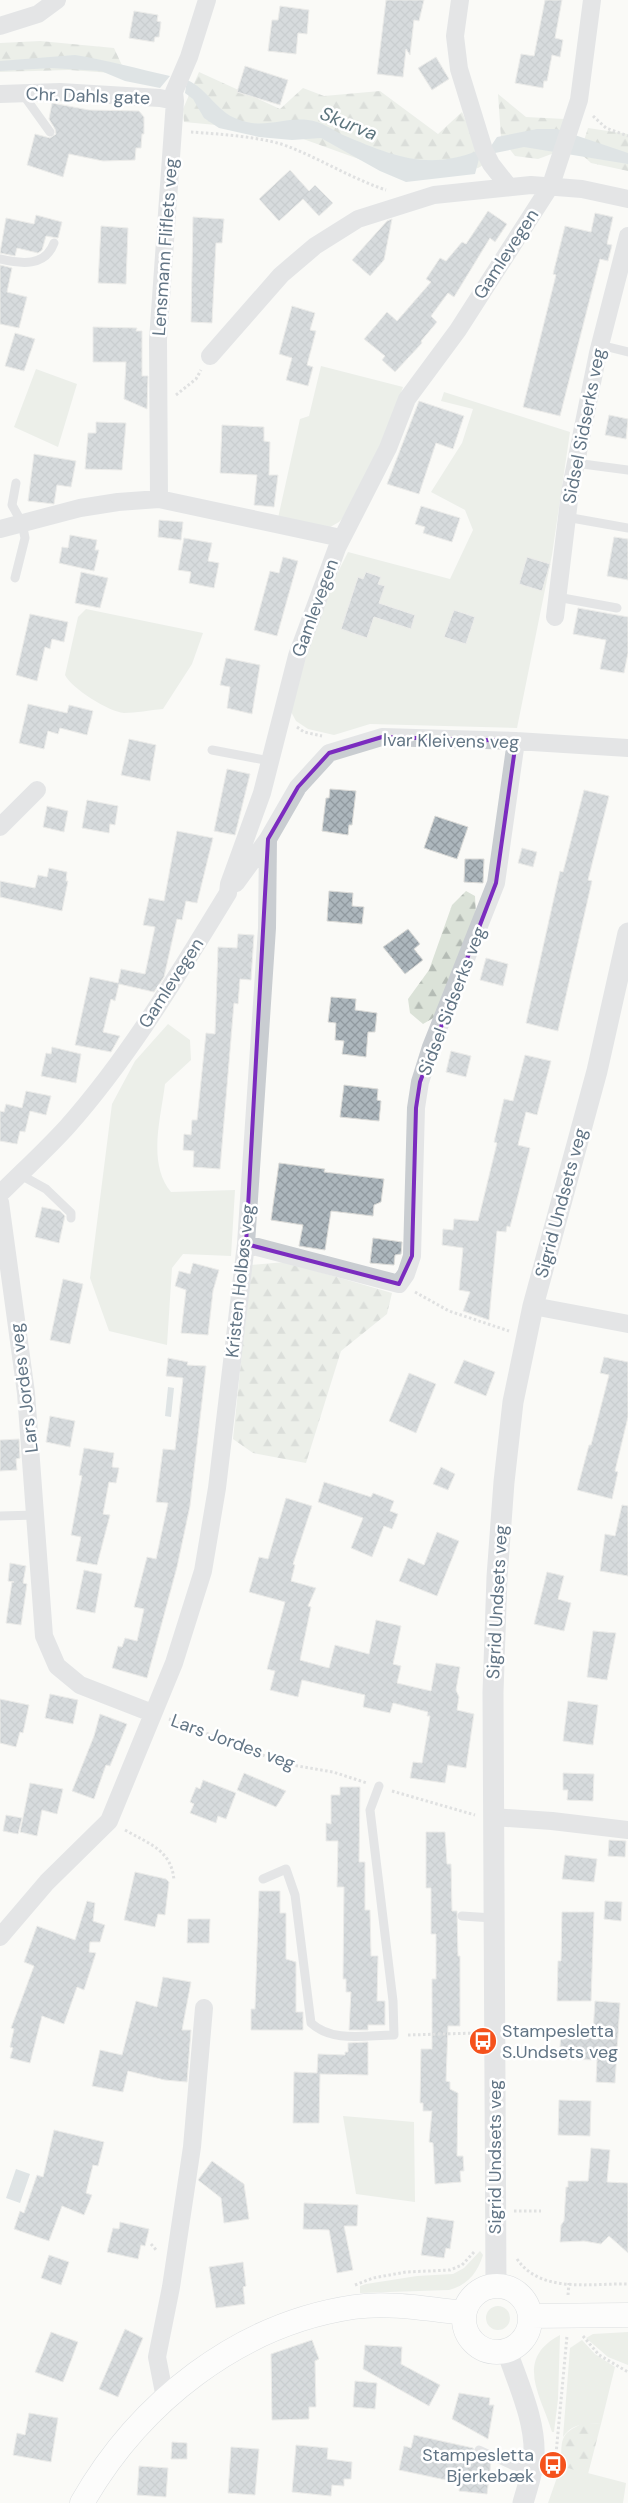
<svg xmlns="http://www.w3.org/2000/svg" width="628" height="2503" font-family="'DM Sans',sans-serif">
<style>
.grass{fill:#dbe2d8}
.forest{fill:url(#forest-firs)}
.water{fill:#becbcf}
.building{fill:url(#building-cross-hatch);stroke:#dcdcd9}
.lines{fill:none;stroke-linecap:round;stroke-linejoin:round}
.secondary-casing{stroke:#b9bfc4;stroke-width:25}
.path{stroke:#c0c3c5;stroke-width:3;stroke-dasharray:2.5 2.5;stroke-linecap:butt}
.service{stroke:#c9cdd1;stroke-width:9}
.minor{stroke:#c9cdd1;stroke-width:18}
.tertiary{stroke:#c9cdd1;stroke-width:21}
.secondary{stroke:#fff;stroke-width:24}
.marked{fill:none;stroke:#7b2cbf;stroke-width:4;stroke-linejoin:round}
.labels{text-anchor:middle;stroke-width:5;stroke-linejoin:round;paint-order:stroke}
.street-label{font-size:18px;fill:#627585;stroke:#fff}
.poi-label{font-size:18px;fill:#627585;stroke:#fff;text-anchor:start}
.water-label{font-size:19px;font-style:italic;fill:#5d757e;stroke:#fff}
</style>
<defs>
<pattern id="forest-firs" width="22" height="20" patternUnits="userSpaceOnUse" patternTransform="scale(1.25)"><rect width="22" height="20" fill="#dbe2d8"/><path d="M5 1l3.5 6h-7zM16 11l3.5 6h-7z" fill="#b5bcb5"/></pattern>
<pattern id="building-cross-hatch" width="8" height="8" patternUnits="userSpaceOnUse" patternTransform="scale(1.25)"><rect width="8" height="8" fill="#adb7bd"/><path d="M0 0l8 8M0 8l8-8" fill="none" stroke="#90999f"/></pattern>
</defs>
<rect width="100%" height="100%" fill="#fafaf7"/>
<path class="grass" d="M321 366 403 387 389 427 345 516 339 522 325 530 278 518 300 419 309 416Z
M36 369 77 384 58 447 14 427Z
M444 392 570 432 552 555 517 728 370 724 334 735 308 729 296 721 288 706 331 586 348 552 450 579 473 530 465 510 431 492 462 443 473 409 441 401Z
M86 609 203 633 192 664 163 709C150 710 136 713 124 713 109 712 71 688 65 675L78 617Z
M168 1024 190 1040 191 1060 165 1084C161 1118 147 1163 171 1192L235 1190 231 1256 183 1254 172 1268 167 1345 109 1331 90 1278 112 1104 135 1061Z
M343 2116 414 2122 415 2202 356 2194Z
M480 2251 483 2255C477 2274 467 2285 449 2290L360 2293V2286L366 2284 417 2276 453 2274 464 2268Z
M486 2318a12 12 0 1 1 24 0a12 12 0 1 1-24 0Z
M628 2332V2365L608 2357 586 2338 593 2334Z
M560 2335 558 2399 554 2432H552C542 2397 513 2360 560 2335Z
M582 2340 595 2354 615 2367 601 2424C586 2423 571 2424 563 2437L570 2348Z
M561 2466 626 2483 623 2503H548Z"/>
<path class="forest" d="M40 41 114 48 126 74 69 70 0 72V43Z
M199 72 280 109 303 88 324 96 380 91 438 134 462 112 485 164 478 168 433 174 392 171 281 131 184 122 183 109Z
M498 94 526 117 565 119 557 152 538 159 515 156 501 138Z
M588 128 628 134V171L591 163 580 153Z
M466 891 475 896 476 915 435 1017 423 1024 410 1013 408 999 429 970 452 905Z
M285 1262 392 1293 387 1314 341 1351 306 1463 253 1453 233 1439 251 1265Z
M584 2423 601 2424 588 2474 561 2466C562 2440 558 2434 584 2423Z"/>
<path class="water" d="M75 55C107 60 138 69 170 76L160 88 125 81 101 71 51 68 0 71V61Z
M187 80C208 89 216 111 237 119 264 130 283 117 308 120 320 121 333 130 343 135 391 155 426 171 477 151L480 155 475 174 406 182 380 171 321 138 292 140 259 137 219 128 204 118 193 99 185 93Z
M537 129H557L628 153V164L524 147 495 153 491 146 497 137Z
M168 1387 174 1388 171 1417 165 1416Z
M16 2169 30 2174 20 2203 6 2198Z"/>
<path class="building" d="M386 0H424L419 21 414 20 410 55 406 49 403 77 377 74Z
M545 0H562L555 38 563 40 560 57 552 55 547 81H544L543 88 515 83 521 54 534 56Z
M280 6 309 10 307 34 298 33 296 54 268 51 272 20H278Z
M134 11 158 15 157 21 161 22 159 37H155L154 42 129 38Z
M436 57 449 79 432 90 418 68Z
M245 66 288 80 280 105 237 92Z
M52 103 89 110 139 111 144 117V134H142L141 148H136L135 160 103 161 69 154 63 177 27 165 35 134 50 138 56 134 55 129 49 119Z
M290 170 309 191 315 185 333 203 319 216 303 199 279 221 259 199Z
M488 211 507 224 495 242 490 238 454 297 448 293 431 316 437 322 421 341 422 343 395 372 382 360 385 356 364 339 387 312 397 321 431 282 426 279 440 258 446 261 462 242 466 244Z
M595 213 613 217 607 244 612 245 608 261 600 259 560 416 523 407 556 275 553 274 565 226 591 232Z
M36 215 62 222 58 238 46 236 42 250 38 253 17 248 15 256 0 253 6 218 34 224Z
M193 217 224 219 222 243H216L212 323 191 322Z
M392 219 384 260 370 276 352 260 387 221Z
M101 226 128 228 126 284 98 283Z
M0 265 12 268 7 292 27 297 19 328 0 324Z
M292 306 315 313 310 330 316 331 307 365 313 367 308 386 286 380 292 358 279 354Z
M93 327 137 328 136 331H142V376H148L147 409 124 399 126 362H93Z
M15 333 35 339 24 371 5 366Z
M419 401 464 416 453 449 436 443 419 494 387 484Z
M609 415 628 419 626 439 605 435Z
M96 422 126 423 122 470 85 469 88 433H96Z
M222 425 264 427V441L270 442 269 475H278L274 507 254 505 257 475 220 473Z
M34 454 76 461 71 487 57 485 54 504 28 501Z
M421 506 460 518 452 542 423 533 425 527 415 524Z
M159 520 183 522 181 540 158 537Z
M70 535 97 540 95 550H99L94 571 59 563 62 547 68 548Z
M614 537 628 539V580L607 576Z
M184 538 212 543 208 561 219 563 214 588 189 583 191 572 178 570Z
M283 557 298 561 277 636 254 630 270 571 279 573Z
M527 557 550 564 542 591 519 584Z
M81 572 108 578 100 608 75 603Z
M366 572 381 577 378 584 385 586 379 603 415 615 411 629 374 617 367 638 341 629 358 577 363 579Z
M578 608 628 617V653L624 673 600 669 606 640 573 634Z
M454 610 475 617 466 644 444 637Z
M30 614 68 622 64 642 52 639 50 649 45 647 37 681 16 675Z
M226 658 260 665 252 714 227 708 230 687 220 685Z
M28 704 67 713 69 705 93 711 87 735 60 728 58 734 48 731 44 749 19 743Z
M129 739 156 745 150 781 121 775Z
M227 769 250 774 235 835 214 831Z
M330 789 356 791 352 825H349L348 835 322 831 326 798H329Z
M584 790 609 796 588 880 592 881 558 1031 526 1023 560 871 563 872Z
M87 800 118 806 115 825 110 824 109 833 82 828Z
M47 806 68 811 64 832 43 827Z
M435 816 468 827 457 859 424 848Z
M177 831 213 838 197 903 186 901 182 920 177 919 164 977 154 992 119 984 115 1001 111 999 103 1032 120 1036 111 1052 75 1045 90 977 118 983 121 969 145 974 155 927 143 925 149 898 164 901Z
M522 848 537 852 533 867 518 863Z
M465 859H484L483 883 464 882Z
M49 868 67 872 66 881H68L62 911 0 897V881L35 888 38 875 47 877Z
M329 891 353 893 352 906 364 907 362 924 327 921Z
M408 929 420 944 414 949 423 960 405 974 383 947Z
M238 934 254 935 251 980 240 979 238 1004 234 1003 220 1169 193 1167 194 1151 183 1150 184 1134 191 1135 192 1120H197L206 1033 215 1034 218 947 237 948Z
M486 958 508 964 503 986 480 980Z
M331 997 356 999 355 1010 377 1013 375 1032H368L366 1057 342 1054 344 1041 335 1040 336 1023 328 1022Z
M52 1047 81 1054 76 1083 41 1076 46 1053 51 1054Z
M451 1051 471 1056 466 1077 446 1072Z
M525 1055 551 1061 537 1115 526 1112 518 1145 530 1148 510 1227 507 1226 506 1232 497 1231 489 1320 463 1311 470 1292 459 1290 463 1248 442 1245 443 1229 453 1230 454 1219 478 1221 497 1143 494 1142 504 1099 513 1101Z
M344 1085 378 1089 377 1100 381 1101 379 1121 340 1117Z
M26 1091 51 1096 46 1115 30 1111 25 1132 20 1131 17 1144 0 1141V1111L4 1112 6 1104 22 1108Z
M279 1163 325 1169 324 1172 384 1179 381 1202 374 1205 373 1216 331 1211 325 1250 299 1246 303 1225 271 1220Z
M42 1207 60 1211 65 1216 59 1243 35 1237Z
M373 1238 402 1242 401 1254 395 1255 394 1265 370 1263Z
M193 1263 219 1270 213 1291 208 1335 181 1333 186 1290 175 1286 179 1271 190 1274Z
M63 1279 83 1284 70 1344 50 1340Z
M604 1357 628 1362V1417L615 1471 618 1472 612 1499 577 1490 589 1445H591L609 1375 600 1373Z
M168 1358 188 1362 187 1365 206 1366 190 1506 177 1567 147 1678 112 1668 118 1646 122 1647 125 1638 137 1641 144 1609 134 1607 147 1557 156 1559 168 1503 156 1502 163 1449 175 1450 183 1378 166 1376Z
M464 1360 495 1372 486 1396 454 1383Z
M409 1373 436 1384 416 1433 389 1421Z
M50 1416 75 1421 70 1447 46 1442Z
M19 1439 20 1458 16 1459 17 1470 0 1471V1440Z
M84 1448 114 1453 112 1467 119 1468 116 1483 109 1482 103 1514 110 1515 97 1565 76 1561 81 1537 71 1535 80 1486 82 1476 79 1475Z
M441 1467 455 1474 448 1490 433 1484Z
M324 1482 371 1497 373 1493 394 1501 390 1511 398 1514 392 1529 384 1526 372 1557 351 1548 363 1518 318 1502Z
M286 1498 312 1506 293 1564 295 1565 291 1581 316 1588 308 1606 311 1607 300 1660 329 1668 335 1645 369 1654 376 1620 401 1626 393 1664 401 1666 397 1683 431 1691 436 1663 460 1667 456 1690 459 1697 457 1710 474 1714 466 1768 448 1765 445 1783 410 1778 413 1762 422 1763 430 1716H427L428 1712 393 1703 390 1713 363 1707 365 1695 302 1680 298 1697 270 1690 275 1671 267 1669 285 1602 249 1592 259 1557 268 1559Z
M622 1505 628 1506V1576L600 1571 605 1534 615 1536Z
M437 1532 459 1541 437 1596 399 1581 408 1558 424 1565Z
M10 1563 26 1566 23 1583 27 1584 21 1625 6 1623 12 1582H14L8 1581Z
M84 1570 102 1574 95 1613 76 1609Z
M547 1572 564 1576 558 1599 571 1603 564 1631 534 1624Z
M593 1631 616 1633 607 1680 587 1677Z
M50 1694 78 1700 73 1724 45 1718Z
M0 1699 29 1705 23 1733 20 1732 16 1747 0 1743Z
M568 1701 598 1705 593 1745 563 1741Z
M100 1714 127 1724 110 1766 106 1765 94 1799 72 1791 94 1736Z
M244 1773 286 1791 276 1807 237 1790Z
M563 1773 594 1774 593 1801 567 1800 568 1790H563Z
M203 1780 236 1793 226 1819 218 1816 216 1823 190 1813 194 1804 190 1802 196 1787 200 1789Z
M30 1783 63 1789 57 1814 42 1810 37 1836 20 1832Z
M340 1787H360L359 1862H365V1910H370L371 1956H378L377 2001H385V2025H368V2030H349L351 1992H346V1979H343L344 1887H337L338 1841H326V1823L331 1824V1795H340Z
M6 1815 22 1818 18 1834 3 1831Z
M426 1832H445L447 1864H451L452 1911H457L458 1956H460V2026H448L446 2081 450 2082V2089L458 2093 457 2156H463L464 2171H460L461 2182 435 2184 433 2143 429 2142 432 2111H423V2103H420L421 2049H432V1979H436V1934H431V1888H426Z
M609 1840 626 1841 625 1857 608 1856Z
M565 1855 597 1859 594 1882 562 1879Z
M135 1872 166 1879 169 1882 165 1915 158 1914 155 1927 124 1920Z
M259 1891H280V1913H286V1959L296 1962V2012H303V2030H251V2009H255Z
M87 1901 95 1903 93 1921 105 1925 100 1942H90L89 1952 96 1953 84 1990 77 1987 64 2024 42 2016 30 2063 10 2058 13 2048 10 2047 14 2029 11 2028 34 1966 24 1962 37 1926 75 1940Z
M605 1901 622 1902 621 1921 604 1919Z
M562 1912H594L591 2001H557L558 1961H561Z
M188 1919H210L209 1943H187Z
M163 1977 191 1982 182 2030H191L187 2082 165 2080 128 2071 123 2092 92 2086 100 2050 122 2055 136 2001 157 2007Z
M595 2001 620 2003 615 2083 596 2082 597 2060 563 2059 564 2047H560L561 2032H593Z
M368 2042V2075L320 2074 319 2123H293L294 2072 317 2073 318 2054 345 2055V2052H348V2043Z
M559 2100 591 2101 590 2136 558 2135Z
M54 2130 104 2142 98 2166 93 2165 86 2193 92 2195 84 2215 62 2206 49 2241 14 2229 20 2211 24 2213 37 2175 43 2177Z
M591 2148 610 2150 607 2182 628 2183V2253L609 2236 601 2244 584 2241 560 2242 561 2225 564 2221 566 2187H568V2181H588Z
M212 2161 244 2184 249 2219 224 2223 221 2198 198 2180Z
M304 2203 358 2205 357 2226H344L353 2270 337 2273 329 2230 303 2229Z
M427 2217 454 2221 450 2249 446 2248 444 2258 421 2255Z
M120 2222 149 2229 145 2246 141 2245 138 2259 107 2252 113 2228 119 2229Z
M49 2255 69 2262 61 2285 41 2278Z
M243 2262 246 2286 243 2287 245 2304 216 2308 209 2267Z
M125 2329 143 2338 118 2397 99 2389Z
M51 2332 78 2342 63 2382 35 2372Z
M312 2340 319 2359 315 2361 316 2407H309V2419L272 2420 271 2354Z
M365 2345 402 2347 401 2364 440 2385 429 2406 363 2369Z
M355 2381 377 2383 375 2409 353 2407Z
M459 2393 490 2398 489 2405H494L488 2439 452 2419Z
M29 2413 58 2418 51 2462 13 2455 17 2433 25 2435Z
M414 2435 473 2448 476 2455 491 2462 487 2494 459 2491 460 2483 399 2470 404 2446 411 2448Z
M172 2442 187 2443V2459H171Z
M296 2445 328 2448 327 2459 352 2462 351 2479H344V2486L332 2485 331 2496 292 2492Z
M231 2447 259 2449 255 2495 228 2493Z
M139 2466 168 2468 166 2497 137 2495Z"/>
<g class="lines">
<defs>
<path id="secondary" d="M464 2319a33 33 0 1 1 66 0a33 33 0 1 1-66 0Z
M530 2316 628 2315
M82 2503C139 2403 238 2324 354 2307 390 2302 427 2309 464 2313"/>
</defs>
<use href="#secondary" class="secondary-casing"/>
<path class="path" d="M593 116 606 128 628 136
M191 132C219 134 267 137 292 148 324 161 353 179 386 190
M176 395 196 379 201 370
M297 727 304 732 322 736
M415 1292 449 1311 509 1331
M169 1719 286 1764 333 1772 367 1783
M392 1791 475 1815
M125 1830C149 1844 172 1850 174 1881
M408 2035 476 2033
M514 2211H541
M151 2244 157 2251
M517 2259C541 2294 591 2283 628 2284
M355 2285 373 2278 406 2272 450 2270 462 2265 475 2251
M568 2295 569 2283
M583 2336 599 2355 628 2372
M556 2454 567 2336"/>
<path class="service" d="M22 93 50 132
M0 259C21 264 45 267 54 243
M600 345 628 352
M575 463 628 470
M566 517 628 528
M15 578 25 538 22 523 12 505 16 483
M557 597 617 608
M212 750 270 761
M19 1174 46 1189 71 1213V1218
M0 1516 36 1515
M263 1879 286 1869 295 1895 311 2023C333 2043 366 2035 394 2035L393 2001 370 1810 379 1786
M462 1916 493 1918
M479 2450 514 2466 532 2471"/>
<path class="minor" d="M460 0 455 36 459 69 484 150 491 164 509 187
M0 26 38 14 57 0
M0 94 60 92 160 98 175 101
M210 356 281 275 315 246 358 219 434 195 531 185 582 189 628 199
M159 499 158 340 175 101 174 92 189 57 207 0
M0 529 80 508 118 502 159 499 341 538
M555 617 570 492 598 353 628 236
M0 827 37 790
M236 883 268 839 298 787 329 753 382 737 516 741 628 748
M0 1194C22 1172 46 1150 67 1127 130 1056 179 973 228 893L229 884 262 793 297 656 337 548 388 448 407 399 458 330 551 185 579 100 592 0
M0 1202 26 1393 44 1636 57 1666 80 1685 152 1713
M246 1244 399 1284 406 1274 412 1256 416 1108 420 1082 431 1047 496 883 516 741
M533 1306 628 1324
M493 1817 552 1821 628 1830
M0 1937 47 1882 109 1821 174 1663 203 1571 217 1488 246 1244 267 928 268 839
M165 2398 157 2357 171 2287 192 2147 204 2008"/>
<path class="tertiary" d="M496 2285 493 1692 497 1577 504 1482 513 1402 533 1306 597 1071 628 933
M507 2351C518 2384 536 2421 534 2457 533 2473 527 2488 523 2503"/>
<use href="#secondary" class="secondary"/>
</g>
<path d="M0 0H628V2503H0ZM382 737 516 741 496 883 420 1082 416 1108 412 1256 399 1284 246 1244 268 839 298 787 329 753Z" fill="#fafaf7" fill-opacity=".55" fill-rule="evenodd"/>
<path class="marked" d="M382 737 516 741 496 883 420 1082 416 1108 412 1256 399 1284 246 1244 268 839 298 787 329 753Z"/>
<defs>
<symbol id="bus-disc" viewBox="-11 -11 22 22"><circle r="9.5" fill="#f5521c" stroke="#fff"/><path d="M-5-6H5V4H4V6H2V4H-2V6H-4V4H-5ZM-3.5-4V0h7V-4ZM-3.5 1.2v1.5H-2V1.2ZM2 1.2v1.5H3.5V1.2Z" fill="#fff"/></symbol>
</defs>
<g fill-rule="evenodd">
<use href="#bus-disc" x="467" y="2025" width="32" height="32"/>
<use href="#bus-disc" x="537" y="2449" width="32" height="32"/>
</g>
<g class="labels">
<g class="street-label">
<text transform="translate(88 96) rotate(2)" y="6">Chr. Dahls gate</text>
<text transform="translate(165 247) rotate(-86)" y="6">Lensmann Fliflets veg</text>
<text transform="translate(506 254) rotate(-57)" y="6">Gamlevegen</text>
<text transform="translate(584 426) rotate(-79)" y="6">Sidsel Sidserks veg</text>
<text transform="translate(315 608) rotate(-70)" y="6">Gamlevegen</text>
<text transform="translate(451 741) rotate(1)" y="6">Ivar Kleivens veg</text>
<text transform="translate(171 983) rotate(-57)" y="6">Gamlevegen</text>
<text transform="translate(452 1001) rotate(-69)" y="6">Sidsel Sidserks veg</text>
<text transform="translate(561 1203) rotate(-75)" y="6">Sigrid Undsets veg</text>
<text transform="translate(240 1281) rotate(-84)" y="6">Kristen Holbøs veg</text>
<text transform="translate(24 1388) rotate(-97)" y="6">Lars Jordes veg</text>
<text transform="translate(497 1602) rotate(-87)" y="6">Sigrid Undsets veg</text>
<text transform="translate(233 1742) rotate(20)" y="6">Lars Jordes veg</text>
<text transform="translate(495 2157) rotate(-90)" y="6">Sigrid Undsets veg</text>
</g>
<g class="poi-label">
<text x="502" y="2037">Stampesletta<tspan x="502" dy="21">S.Undsets veg</tspan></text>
<text x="534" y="2461" text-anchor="end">Stampesletta<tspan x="534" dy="21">Bjerkebæk</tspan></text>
</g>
<g class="water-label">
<text transform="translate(349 123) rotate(22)" y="7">Skurva</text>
</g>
</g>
</svg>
